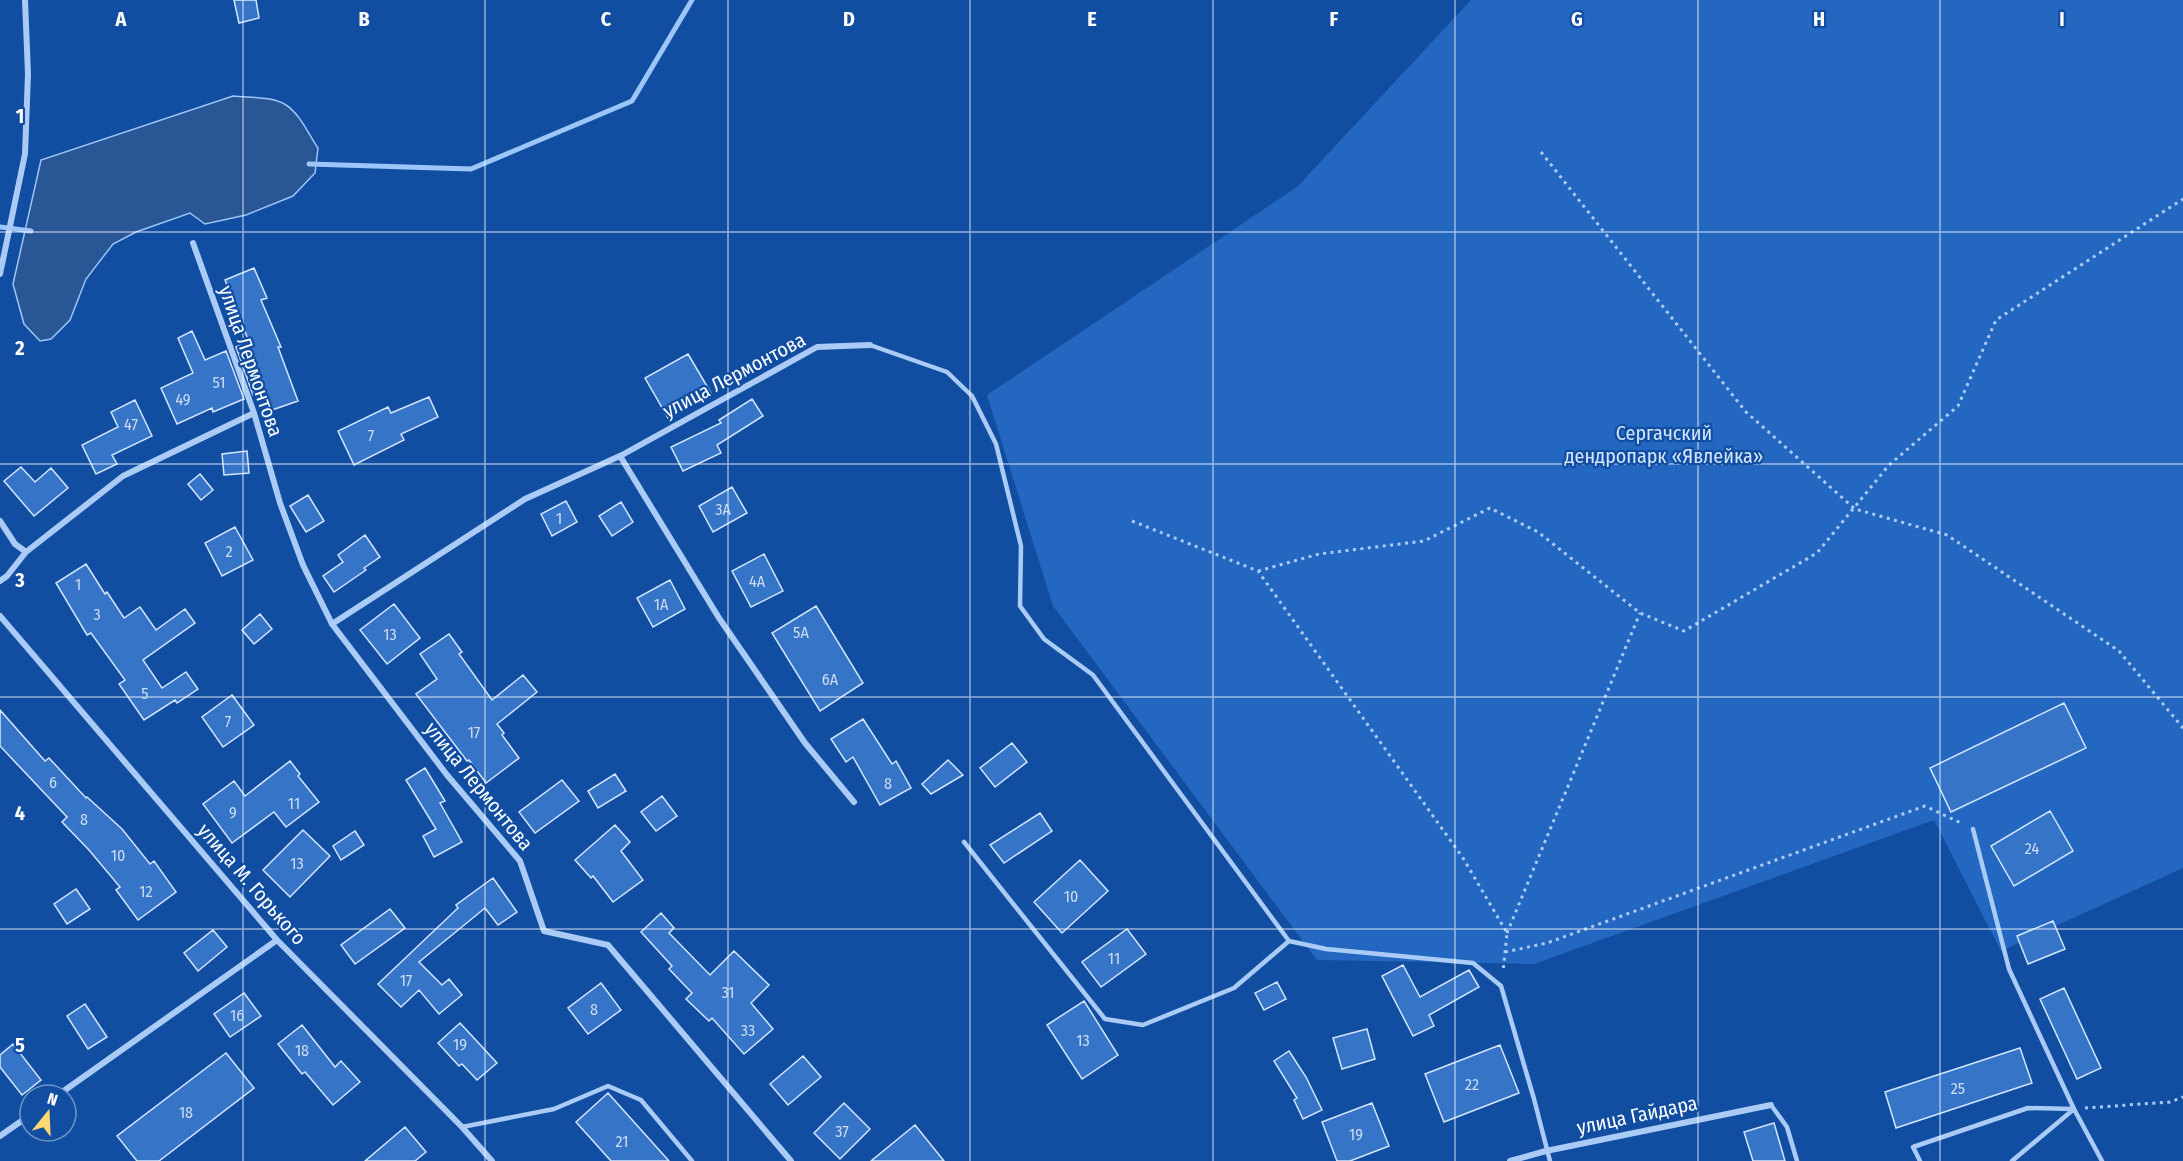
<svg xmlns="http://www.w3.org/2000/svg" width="2183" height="1161" font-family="'Fira Sans Condensed',sans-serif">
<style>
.green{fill:#2367c1}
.water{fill:#295695;stroke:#9cc6f9;stroke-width:1.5}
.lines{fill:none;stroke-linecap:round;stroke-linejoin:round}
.stream{stroke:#9cc6f9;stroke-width:5}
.building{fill:#3574c7;stroke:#d4e6fe;stroke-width:1.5}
.path{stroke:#aacbf6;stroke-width:3;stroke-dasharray:3 4.5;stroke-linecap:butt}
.lane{stroke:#aacbf6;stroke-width:4.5}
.street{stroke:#aacbf6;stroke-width:6}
.grid{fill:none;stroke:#fff;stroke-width:1.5;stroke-opacity:0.55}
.labels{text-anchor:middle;stroke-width:4.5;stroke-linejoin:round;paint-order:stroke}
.number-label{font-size:16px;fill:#ccdcf1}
.street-label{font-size:20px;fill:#fff;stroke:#114ea2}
.park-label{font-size:20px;fill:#d4e6fe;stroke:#114ea2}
.grid-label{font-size:20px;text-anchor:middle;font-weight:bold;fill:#fff;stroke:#114ea2;stroke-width:4.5;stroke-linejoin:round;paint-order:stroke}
</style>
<rect width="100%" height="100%" fill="#114ea2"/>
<path class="green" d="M1471 0H2183V868L2001 951 1934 820 1534 964 1317 960 1053 606 987 395 1297 187Z"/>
<path class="water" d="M233 96C249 98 272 96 286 105 300 114 309 135 318 148L315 173 293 196 246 215 205 224 190 213 136 232 113 244 86 279 70 320 51 339 40 341 24 324 13 284 41 160Z"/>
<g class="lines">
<path class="stream" d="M309 164 471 169 632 101 692 0
M0 227 31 231"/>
</g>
<path class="building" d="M234 0H256L259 18 239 23Z
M254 268 267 298 261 300 281 347H278L298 401 272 410 265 390 253 395 236 347 249 342 225 280Z
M192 331 205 360 226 351 244 399 213 412 212 408 177 424 161 388 193 373 178 338Z
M688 354 711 393 668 418 645 378Z
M429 397 438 417 401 434 404 440 354 465 338 431 388 407 391 413Z
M752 399 763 416 717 445 721 453 683 471 671 447 721 423 719 420Z
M135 400 152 436 112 455 117 464 96 474 82 445 118 427 111 412Z
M247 451 249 473 224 475 222 454Z
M21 467 35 482 51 468 68 488 34 516 4 481Z
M200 474 213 490 201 500 188 484Z
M732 487 747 513 713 532 699 506Z
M308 495 324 521 306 532 290 506Z
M566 501 577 522 552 536 541 514Z
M621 502 633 522 612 536 599 516Z
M235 527 253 560 222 576 205 543Z
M365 535 380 557 364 568 366 570 334 592 323 576 343 562 338 555Z
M764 554 783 591 751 607 732 571Z
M86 564 105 594 107 592 124 618 140 607 156 630 185 609 195 623 143 660 162 688 186 672 198 689 177 703 175 700 144 720 119 684 125 680 91 633 87 635 56 583Z
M670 580 685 609 653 627 637 598Z
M394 604 420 638 387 664 360 630Z
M816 606 863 683 820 711 772 633Z
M260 614 272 629 254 644 242 630Z
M449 634 462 652 459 654 492 700 523 675 537 692 497 724 504 733 502 735 519 758 486 783 469 760 467 761 416 694 437 679 420 654Z
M232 695 254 725 223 747 202 717Z
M2064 703 2086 748 1951 812 1930 768Z
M0 710 45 761 49 758 86 798 87 797 122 829 150 864 154 861 176 892 138 920 116 890 120 887 89 850 62 822 67 817 0 746Z
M863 719 892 764 896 761 911 788 880 805 853 757 846 762 831 739Z
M1012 743 1027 762 995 787 980 768Z
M948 760 963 775 931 794 922 784Z
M290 761 300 774 298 776 319 802 286 827 274 812 232 843 203 804 234 781 245 796Z
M425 768 445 801 440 803 462 842 434 857 423 836 436 829 406 780Z
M615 774 626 791 598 808 588 791Z
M562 780 579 801 535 833 519 812Z
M662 796 677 816 656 831 641 812Z
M2050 811 2073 851 2014 886 1991 846Z
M1040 813 1052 831 1004 863 990 845Z
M615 825 630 842 621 851 643 880 613 902 593 876 591 878 575 860Z
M303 830 330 856 290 897 263 870Z
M355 831 364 845 341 860 333 846Z
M1080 860 1108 891 1062 933 1034 902Z
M493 878 517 912 498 925 485 908 419 962 442 985 449 979 462 995 439 1014 419 990 401 1007 378 984 458 908 456 905Z
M76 889 90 909 67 924 54 904Z
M390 909 405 928 355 964 341 945Z
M661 913 674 928 669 933 710 975 734 951 769 985 751 1003 773 1029 744 1054 712 1018 709 1021 686 999 692 993 669 969 672 966 641 932Z
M2053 921 2065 949 2028 964 2017 936Z
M1127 929 1146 954 1101 987 1082 962Z
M213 930 227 947 198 971 184 953Z
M1403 965 1420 997 1469 970 1479 987 1429 1015 1434 1026 1413 1036 1382 976Z
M1277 982 1286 999 1264 1010 1255 993Z
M601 983 621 1010 588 1034 568 1008Z
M2064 988 2101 1068 2077 1079 2040 999Z
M244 993 261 1016 230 1037 214 1014Z
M1084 1001 1118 1055 1082 1079 1047 1025Z
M85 1004 107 1037 88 1049 67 1016Z
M460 1023 497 1063 477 1080 462 1064 459 1066 438 1043Z
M302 1025 335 1067 341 1061 360 1082 333 1105 305 1072 302 1074 278 1044Z
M1367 1029 1375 1059 1342 1069 1333 1038Z
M13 1044 41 1080 22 1095 0 1067V1055Z
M1500 1045 1519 1093 1444 1122 1425 1074Z
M2020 1048 2032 1083 1896 1128 1885 1092Z
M1289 1051 1306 1077 1322 1110 1303 1119 1294 1100 1297 1098 1274 1061Z
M226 1053 254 1088 159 1161H137L117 1136Z
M803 1056 821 1077 788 1105 770 1084Z
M608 1093 669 1161H611L576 1122Z
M844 1103 870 1129 840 1159 814 1133Z
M1372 1103 1389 1146 1350 1161H1337L1322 1122Z
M1774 1123 1785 1161H1753L1744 1132Z
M915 1125 944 1161H871Z
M405 1127 426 1152 415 1161H365Z"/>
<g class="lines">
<path class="path" d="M1541 152 1746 412 1855 509 1947 535 2119 651 2183 728
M1132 521 1258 571 1463 858 1507 933 1503 972
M1258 571 1319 554 1424 541 1490 508 1538 532 1640 613 1684 631 1817 553 1889 465 1958 406 1996 320 2183 199
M1507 933 1640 613
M1505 952 1547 943 1925 806 1963 824
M2085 1108 2170 1102 2183 1097"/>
<path class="lane" d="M870 345 947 372 972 396 996 444 1021 546 1020 606 1044 639 1093 675 1289 941 1326 949 1473 963 1501 986 1534 1099 1550 1161
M1973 829 2009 969 2074 1109 2102 1161
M964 842 1105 1019 1143 1025 1234 988 1289 941
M1771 1105 1787 1127 1797 1161
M462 1127 554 1109 608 1086 641 1100 692 1161
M1920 1161 1913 1147 2028 1108 2074 1109
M2012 1161 2074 1109"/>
<path class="street" d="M193 243 254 413 280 503 303 565 332 624 447 775 520 861 544 931 608 945 791 1161
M0 274 25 154 28 74 25 0
M620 456 719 618 805 743 854 802
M0 521 15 544 26 552
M0 581 7 576 26 552 123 476 254 413
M0 616 277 940 462 1127 492 1161
M332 624 525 499 622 455 817 347 870 345
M58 1095 277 940
M0 1136 30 1115
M1510 1161 1546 1151 1771 1105"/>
</g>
<path class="grid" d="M243 0V1161M485 0V1161M728 0V1161M970 0V1161M1213 0V1161M1455 0V1161M1698 0V1161M1940 0V1161M0 232H2183M0 464H2183M0 697H2183M0 929H2183"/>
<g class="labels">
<g class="number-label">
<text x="219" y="388">51</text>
<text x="183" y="405">49</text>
<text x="131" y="430">47</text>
<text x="371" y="441">7</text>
<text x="723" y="515">3А</text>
<text x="559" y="524">1</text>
<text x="229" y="557">2</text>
<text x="757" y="587">4А</text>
<text x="78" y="590">1</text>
<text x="661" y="610">1А</text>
<text x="97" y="620">3</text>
<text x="801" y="638">5А</text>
<text x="390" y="640">13</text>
<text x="830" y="685">6А</text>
<text x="145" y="699">5</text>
<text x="228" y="727">7</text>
<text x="474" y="738">17</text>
<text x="53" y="788">6</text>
<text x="888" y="789">8</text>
<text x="294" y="809">11</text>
<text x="233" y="818">9</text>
<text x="84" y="825">8</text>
<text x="2032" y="854">24</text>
<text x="118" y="861">10</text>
<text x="297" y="869">13</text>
<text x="146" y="897">12</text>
<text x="1071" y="902">10</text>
<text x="1114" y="964">11</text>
<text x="406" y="986">17</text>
<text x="728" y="998">31</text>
<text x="594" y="1015">8</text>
<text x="237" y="1021">16</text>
<text x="748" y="1036">33</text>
<text x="1083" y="1046">13</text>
<text x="460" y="1050">19</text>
<text x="302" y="1056">18</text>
<text x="1472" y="1090">22</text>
<text x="1958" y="1094">25</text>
<text x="186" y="1118">18</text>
<text x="842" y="1137">37</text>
<text x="1356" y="1140">19</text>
<text x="622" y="1147">21</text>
</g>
<g class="street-label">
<text transform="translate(251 361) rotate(71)" y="7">улица Лермонтова</text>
<text transform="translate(734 375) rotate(-28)" y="7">улица Лермонтова</text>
<text transform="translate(479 786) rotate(51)" y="7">улица Лермонтова</text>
<text transform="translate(252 884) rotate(49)" y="7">улица М. Горького</text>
<text transform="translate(1637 1115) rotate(-12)" y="7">улица Гайдара</text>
</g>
<g class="park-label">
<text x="1664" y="440">Сергачский<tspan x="1664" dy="23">дендропарк «Явлейка»</tspan></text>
</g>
</g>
<g class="grid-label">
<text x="121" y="26">A</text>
<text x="364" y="26">B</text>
<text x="606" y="26">C</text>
<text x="849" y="26">D</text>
<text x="1092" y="26">E</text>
<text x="1334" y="26">F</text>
<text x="1577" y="26">G</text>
<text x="1819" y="26">H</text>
<text x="2062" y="26">I</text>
<text x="20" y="123">1</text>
<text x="20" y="355">2</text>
<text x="20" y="587">3</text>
<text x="20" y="820">4</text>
<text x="20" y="1052">5</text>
</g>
<g transform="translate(48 1113) rotate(18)"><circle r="28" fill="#114ea2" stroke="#7095c7" stroke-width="1.5"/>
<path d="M0-4.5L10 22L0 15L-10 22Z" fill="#ffd86f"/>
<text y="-9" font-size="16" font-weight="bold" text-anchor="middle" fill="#ffffff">N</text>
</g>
</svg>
